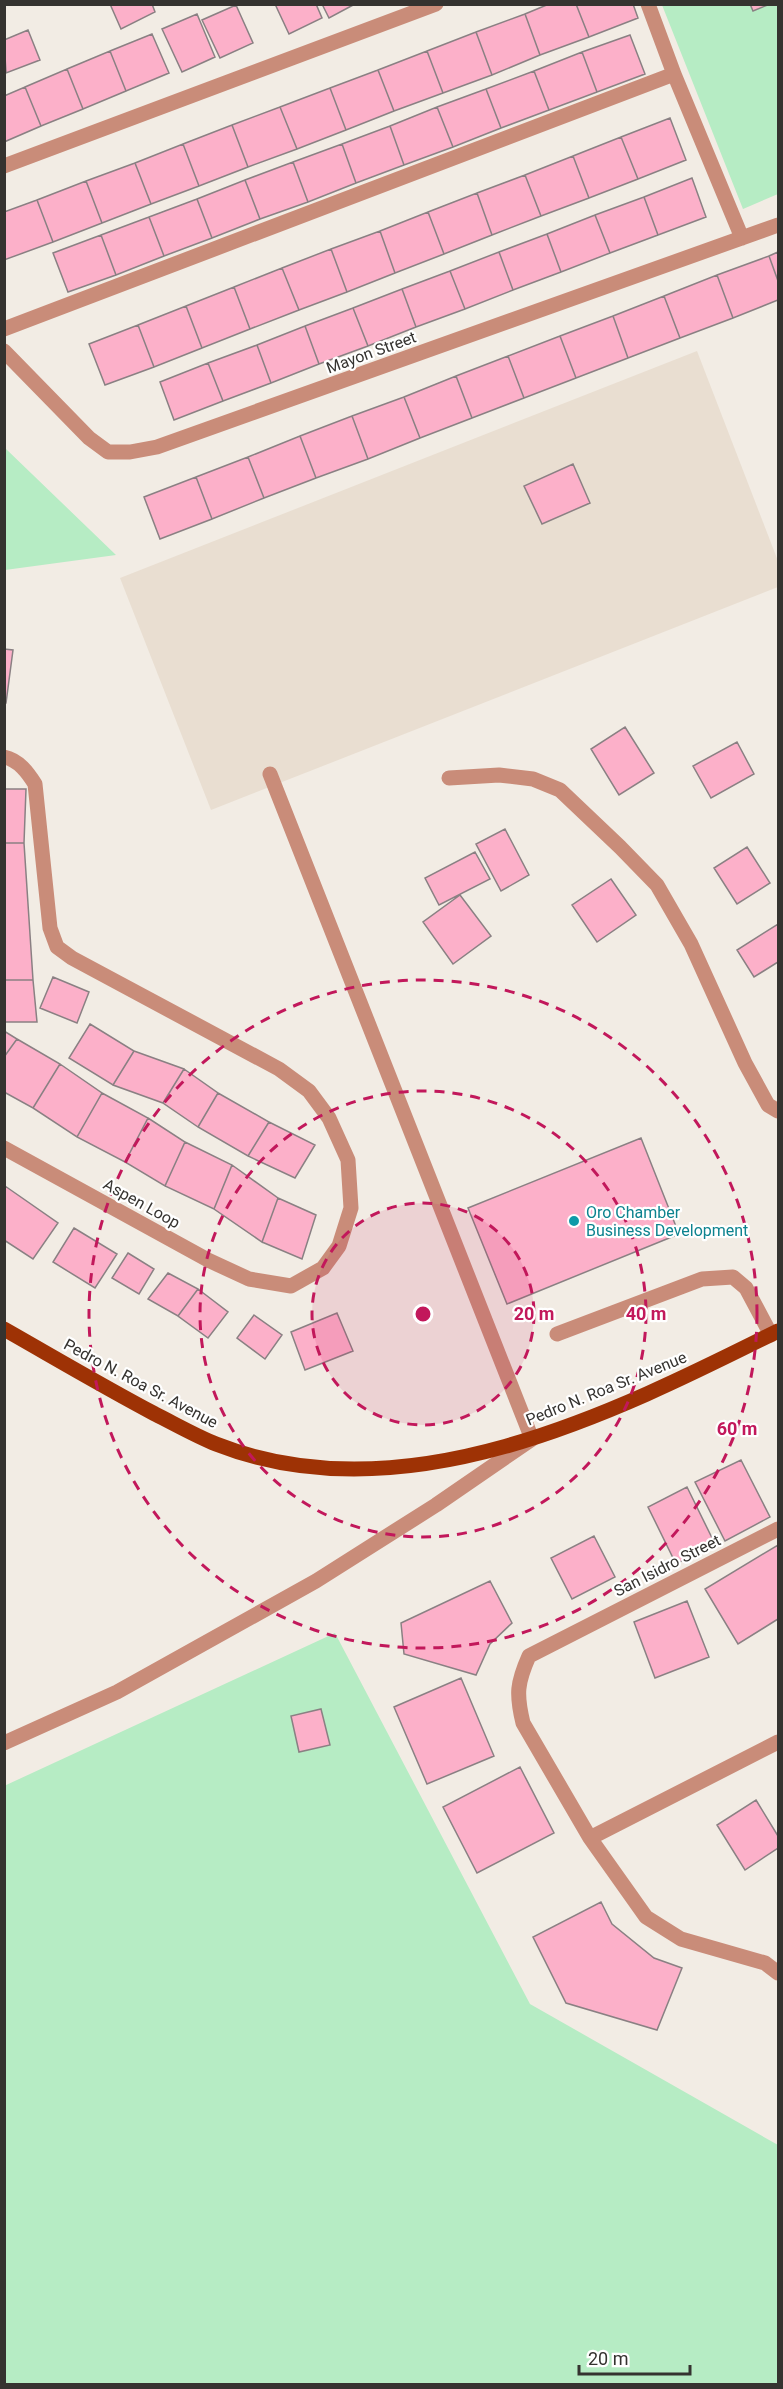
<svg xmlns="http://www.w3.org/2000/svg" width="783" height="2389" font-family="Roboto,sans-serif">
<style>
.built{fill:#e9ded1}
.green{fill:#b6ecc4}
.building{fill:#fcb0c9;stroke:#8a8083;stroke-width:1.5}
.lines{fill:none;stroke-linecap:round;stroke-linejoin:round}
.minor{stroke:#c98c79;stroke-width:15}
.major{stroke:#9e3205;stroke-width:15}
.ring{fill:none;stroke:#c2185b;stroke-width:3;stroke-dasharray:10 8}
.culture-dot{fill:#0f9aa8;stroke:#fff;stroke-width:2}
.labels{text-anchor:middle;stroke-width:4.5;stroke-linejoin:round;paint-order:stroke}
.street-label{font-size:16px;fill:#353330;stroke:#fff}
.culture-label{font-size:16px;fill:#0d838f;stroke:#fff;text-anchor:start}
.centre{fill:#c2185b;stroke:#fff;stroke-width:3}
.ring-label{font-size:18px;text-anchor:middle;font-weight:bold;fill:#c2185b;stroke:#fff;stroke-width:4.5;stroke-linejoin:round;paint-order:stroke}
</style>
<rect width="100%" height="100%" fill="#f2ece4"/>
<path class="built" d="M697 351 778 561V587L211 810 120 578Z"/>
<path class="green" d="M662 5H778V194L743 209Z
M5 448 116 555 5 570Z
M335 1633 530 2004 778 2145V2384H5L4 1786Z"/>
<path class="building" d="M110 4H152L155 12 121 29Z
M275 4H316L322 18 289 34Z
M322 4H355L329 18Z
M549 4H576L589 37 540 55 525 14Z
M576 4H633L638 18 589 37Z
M750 4H770L753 11Z
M236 5 253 43 220 58 202 20Z
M197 14 215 57 182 72 162 29Z
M525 14 540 55 492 75 476 32Z
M28 30 40 60 6 73 4 40Z
M476 32 492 75 443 93 427 51Z
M152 34 169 73 126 91 110 51Z
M630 35 645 74 597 92 582 52Z
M110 51 126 91 83 109 67 69Z
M427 51 443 93 394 111 378 70Z
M582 52 597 92 549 110 534 71Z
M67 69 83 109 41 126 25 87Z
M378 70 394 111 346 130 330 88Z
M534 71 549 110 501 128 486 89Z
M25 87 41 126 4 142V96Z
M330 88 346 130 297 149 280 107Z
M486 89 501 128 453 147 437 107Z
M280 107 297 149 248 167 232 125Z
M437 107 453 147 404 165 390 126Z
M670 118 686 160 638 179 621 137Z
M232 125 248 167 199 186 183 144Z
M390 126 404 165 356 183 342 144Z
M621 137 638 179 589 198 573 156Z
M183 144 199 186 151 204 135 163Z
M342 144 356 183 308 202 293 162Z
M573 156 589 198 541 216 525 175Z
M293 162 308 202 260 219 245 180Z
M135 163 151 204 102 223 86 181Z
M525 175 541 216 492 235 477 193Z
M692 178 706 217 658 235 644 197Z
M245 180 260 219 212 238 197 199Z
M86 181 102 223 53 242 37 200Z
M477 193 492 235 444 254 428 212Z
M644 197 658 235 610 253 595 215Z
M197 199 212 238 164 256 149 217Z
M37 200 53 242 4 260V212Z
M428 212 444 254 395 273 380 231Z
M595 215 610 253 561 272 547 234Z
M149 217 164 256 116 275 101 235Z
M380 231 395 273 347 292 331 249Z
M547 234 561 272 513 290 499 252Z
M101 235 116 275 68 292 53 253Z
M331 249 347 292 299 310 282 268Z
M499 252 513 290 465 309 450 271Z
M778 252V281L769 256Z
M769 256 778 281V300L733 318 717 275Z
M282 268 299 310 250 329 234 287Z
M450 271 465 309 416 327 402 289Z
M717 275 733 318 680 338 664 296Z
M234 287 250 329 202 348 186 306Z
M402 289 416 327 368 346 353 308Z
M664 296 680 338 628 358 613 316Z
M186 306 202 348 154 367 138 325Z
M353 308 368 346 319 364 305 326Z
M613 316 628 358 576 378 560 336Z
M138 325 154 367 105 385 89 344Z
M305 326 319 364 271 383 257 345Z
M560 336 576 378 524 398 508 356Z
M257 345 271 383 223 401 208 363Z
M508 356 524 398 472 418 456 376Z
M208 363 223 401 174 420 160 382Z
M456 376 472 418 420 438 404 397Z
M404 397 420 438 368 459 352 416Z
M352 416 368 459 316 478 300 436Z
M300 436 316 478 264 498 248 457Z
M248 457 264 498 212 519 196 477Z
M573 464 590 503 542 524 524 486Z
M196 477 212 519 160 539 144 497Z
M4 649 13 650 6 703H4Z
M625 727 654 773 619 795 591 749Z
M737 742 754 774 711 798 693 766Z
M4 789H26L24 843H4Z
M505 829 529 875 501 891 476 844Z
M4 843H24L33 980H4Z
M747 847 770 883 737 904 714 868Z
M475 852 490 879 439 905 425 878Z
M611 879 636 915 597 942 572 905Z
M460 895 491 936 453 964 423 922Z
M778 924V962L754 977 737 950Z
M53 977 89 992 77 1023 40 1008Z
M4 980H33L37 1022H4Z
M90 1024 134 1051 113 1085 69 1058Z
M4 1031 17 1039 4 1057Z
M17 1039 60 1064 33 1108 4 1092V1057Z
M134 1051 184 1069 163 1103 113 1085Z
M60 1064 102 1093 77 1137 33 1108Z
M184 1069 218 1093 198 1127 163 1103Z
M102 1093 148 1118 125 1162 77 1137Z
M218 1093 269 1122 248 1156 198 1127Z
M148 1118 185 1142 165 1186 125 1162Z
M269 1122 315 1145 295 1178 248 1156Z
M641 1138 679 1234 507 1304 468 1208Z
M185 1142 232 1165 214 1209 165 1186Z
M232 1165 278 1198 262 1242 214 1209Z
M5 1186 58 1223 33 1259 4 1240Z
M278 1198 316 1215 302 1259 262 1242Z
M74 1228 117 1254 95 1288 53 1262Z
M128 1253 154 1269 139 1294 112 1278Z
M168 1273 198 1289 178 1316 148 1299Z
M198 1289 228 1312 208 1338 178 1316Z
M337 1313 353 1351 305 1370 291 1332Z
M254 1315 282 1335 265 1359 237 1338Z
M741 1460 770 1517 725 1541 695 1482Z
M687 1487 715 1544 676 1564 648 1507Z
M594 1536 615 1577 572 1599 551 1558Z
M778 1545V1619L738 1644 705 1589Z
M490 1581 512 1623 490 1644 476 1675 404 1654 401 1623Z
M687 1601 709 1657 655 1678 634 1622Z
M461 1678 494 1756 427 1784 394 1707Z
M321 1709 330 1745 299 1752 291 1716Z
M520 1767 554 1833 477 1873 443 1807Z
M756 1800 778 1836V1848L745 1870 717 1825Z
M601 1902 612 1924 654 1958 682 1968 657 2030 566 2003 533 1937Z"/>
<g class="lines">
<path class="minor" d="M648 4 674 74 742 238
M4 166 436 4
M4 329 674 74
M4 351 89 438 108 452H130L157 447 778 225
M4 757C19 760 28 773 35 784L50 928 57 947 72 958 279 1069 309 1091 329 1118 348 1160 351 1208 339 1246 323 1268 291 1286 249 1279 208 1260 4 1148
M449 778 499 775 533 779 560 790 620 847 657 885 691 944 745 1063 768 1105 778 1111
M557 1334 702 1279 733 1277 746 1288 771 1335
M778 1529 529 1656C517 1683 516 1694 523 1723L590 1838 646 1917 681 1939 765 1963 778 1973
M4 1743 117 1692 316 1581 436 1505 532 1439 270 774
M590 1838 778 1742"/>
<path class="major" d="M4 1329C55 1358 104 1387 155 1414 175 1424 196 1436 216 1444 404 1518 612 1414 778 1331"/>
</g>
<circle cx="423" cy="1314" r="111" fill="#c2185b" fill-opacity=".12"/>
<g class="ring">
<circle cx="423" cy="1314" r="111"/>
<circle cx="423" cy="1314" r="223"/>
<circle cx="423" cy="1314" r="334"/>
</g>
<circle class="culture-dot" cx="574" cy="1221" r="6"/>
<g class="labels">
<g class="street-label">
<text transform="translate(371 352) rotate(-20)" y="6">Mayon Street</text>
<text transform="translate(142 1203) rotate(29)" y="6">Aspen Loop</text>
<text transform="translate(141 1383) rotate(28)" y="6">Pedro N. Roa Sr. Avenue</text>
<text transform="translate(606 1388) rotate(-22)" y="6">Pedro N. Roa Sr. Avenue</text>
<text transform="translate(667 1565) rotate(-27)" y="6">San Isidro Street</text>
</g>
<g class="culture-label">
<text x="586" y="1218">Oro Chamber<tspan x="586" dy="18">Business Development</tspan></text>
</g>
</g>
<circle cx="423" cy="1314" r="9" class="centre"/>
<g class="ring-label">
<text x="534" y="1320">20 m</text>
<text x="646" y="1320">40 m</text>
<text x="737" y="1435">60 m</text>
</g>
<rect width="783" height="2389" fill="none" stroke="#353330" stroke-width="12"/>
<path d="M579 2365v9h111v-9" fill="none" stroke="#353330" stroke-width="3"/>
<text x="588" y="2365" font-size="18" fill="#353330" stroke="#ffffff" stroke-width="4.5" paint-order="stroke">20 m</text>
</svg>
